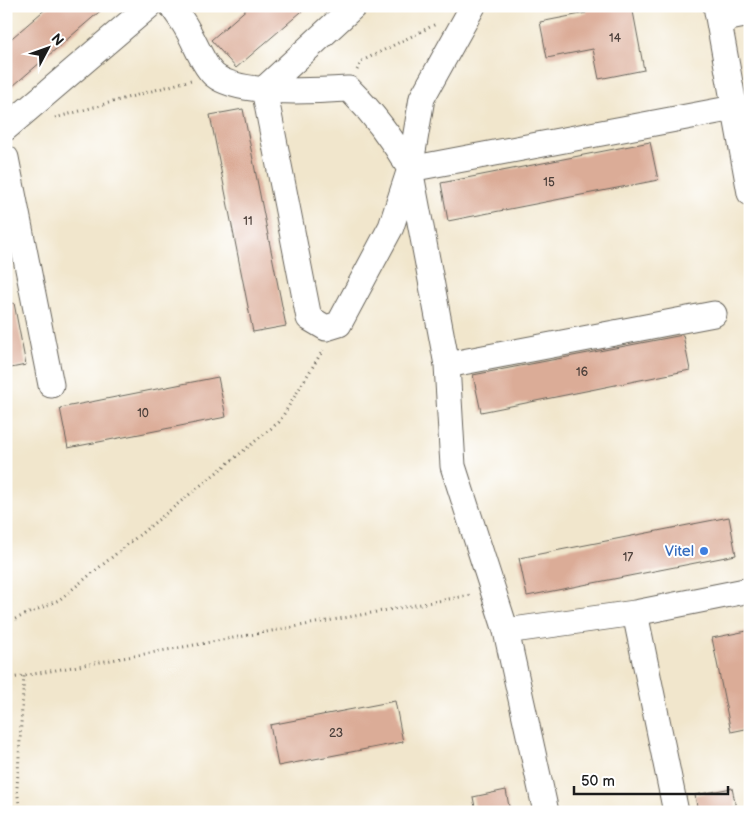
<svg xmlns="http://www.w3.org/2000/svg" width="756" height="818" font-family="'Balsamiq Sans',sans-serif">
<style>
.building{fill:#dbac97}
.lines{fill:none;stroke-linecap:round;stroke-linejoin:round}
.minor-casing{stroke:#67635a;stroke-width:27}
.path{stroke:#67635a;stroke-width:3;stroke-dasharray:1 4;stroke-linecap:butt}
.minor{stroke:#fff;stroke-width:25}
.shop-dot{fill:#3f7fe0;stroke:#fff;stroke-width:2}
.labels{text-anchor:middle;stroke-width:4;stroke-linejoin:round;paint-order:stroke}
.number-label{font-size:12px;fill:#4c403b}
.shop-label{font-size:15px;fill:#366cbe;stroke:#fff;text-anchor:end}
</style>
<rect width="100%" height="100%" fill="#fff"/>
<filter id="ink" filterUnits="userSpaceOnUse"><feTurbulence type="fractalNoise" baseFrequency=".02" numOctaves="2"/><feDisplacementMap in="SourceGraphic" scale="10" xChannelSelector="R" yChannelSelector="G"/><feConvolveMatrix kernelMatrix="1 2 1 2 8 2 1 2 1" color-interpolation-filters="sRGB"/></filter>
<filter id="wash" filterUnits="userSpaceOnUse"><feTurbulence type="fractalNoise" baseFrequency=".0096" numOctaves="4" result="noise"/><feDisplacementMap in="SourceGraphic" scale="20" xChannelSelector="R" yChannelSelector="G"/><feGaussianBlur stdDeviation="1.12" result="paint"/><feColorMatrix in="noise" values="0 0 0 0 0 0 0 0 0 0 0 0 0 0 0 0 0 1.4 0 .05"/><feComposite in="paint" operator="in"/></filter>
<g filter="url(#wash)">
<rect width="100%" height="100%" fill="#f1e6cc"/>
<g id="blocks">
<path class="building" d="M49 6H106L6 92V43Z
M250 6H308L236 68 211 40Z
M584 6H632L644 70 599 79 593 49 547 58 540 22 586 13Z
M243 109 286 326 253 332 210 115Z
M650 142 658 180 448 221 441 183Z
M14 303 26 365 6 369V304Z
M683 335 690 370 481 412 473 375Z
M218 377 226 417 68 448 60 408Z
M729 517 736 555 527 596 519 558Z
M747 631 750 647V728L731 732 712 638Z
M395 701 403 742 278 766 270 725Z
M732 788 737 812H698L695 795Z
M506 790 510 812H476L473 797Z"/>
</g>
</g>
<g filter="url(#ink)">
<use href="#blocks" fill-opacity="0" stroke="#67635a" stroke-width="1"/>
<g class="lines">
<defs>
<path id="minor" d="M172 6C177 14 183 21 187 29 195 42 203 65 214 75 239 96 316 91 349 89 373 113 393 140 410 169L391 227 339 324 326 328 309 318 264 89 354 6
M473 6 422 98 410 169 447 365 453 466 506 631 635 613 750 590
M716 6 750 193
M719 20 750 14
M6 128 149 6
M6 158 51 385
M410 169 734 108
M447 365 714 314
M635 613 676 812
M506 631 546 812"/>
</defs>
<use href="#minor" class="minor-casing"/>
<path class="path" d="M357 70 362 61 436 24
M55 118 191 80
M6 623 59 600 279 422 323 350
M6 679 471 595
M20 812 17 788 24 676"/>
<use href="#minor" class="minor"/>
</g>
</g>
<circle class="shop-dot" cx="704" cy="551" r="5"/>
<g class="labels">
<g class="number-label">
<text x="615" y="42">14</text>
<text x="549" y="186">15</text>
<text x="248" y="225">11</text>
<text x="582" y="376">16</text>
<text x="143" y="417">10</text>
<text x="628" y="561">17</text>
<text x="336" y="737">23</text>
</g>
<g class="shop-label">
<text x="694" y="556">Vitel</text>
</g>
</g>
<rect width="756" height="818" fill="none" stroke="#fff" stroke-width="25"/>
<g transform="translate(48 48) rotate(49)" stroke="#ffffff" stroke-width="4" paint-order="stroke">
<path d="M0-4L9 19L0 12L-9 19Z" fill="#1c1c1c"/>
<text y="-8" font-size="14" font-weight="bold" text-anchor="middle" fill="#1c1c1c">N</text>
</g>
<path d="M574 786v8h154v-8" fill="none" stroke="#1c1c1c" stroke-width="2.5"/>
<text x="581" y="786" font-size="15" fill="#1c1c1c" stroke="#ffffff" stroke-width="4" paint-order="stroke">50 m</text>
</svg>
